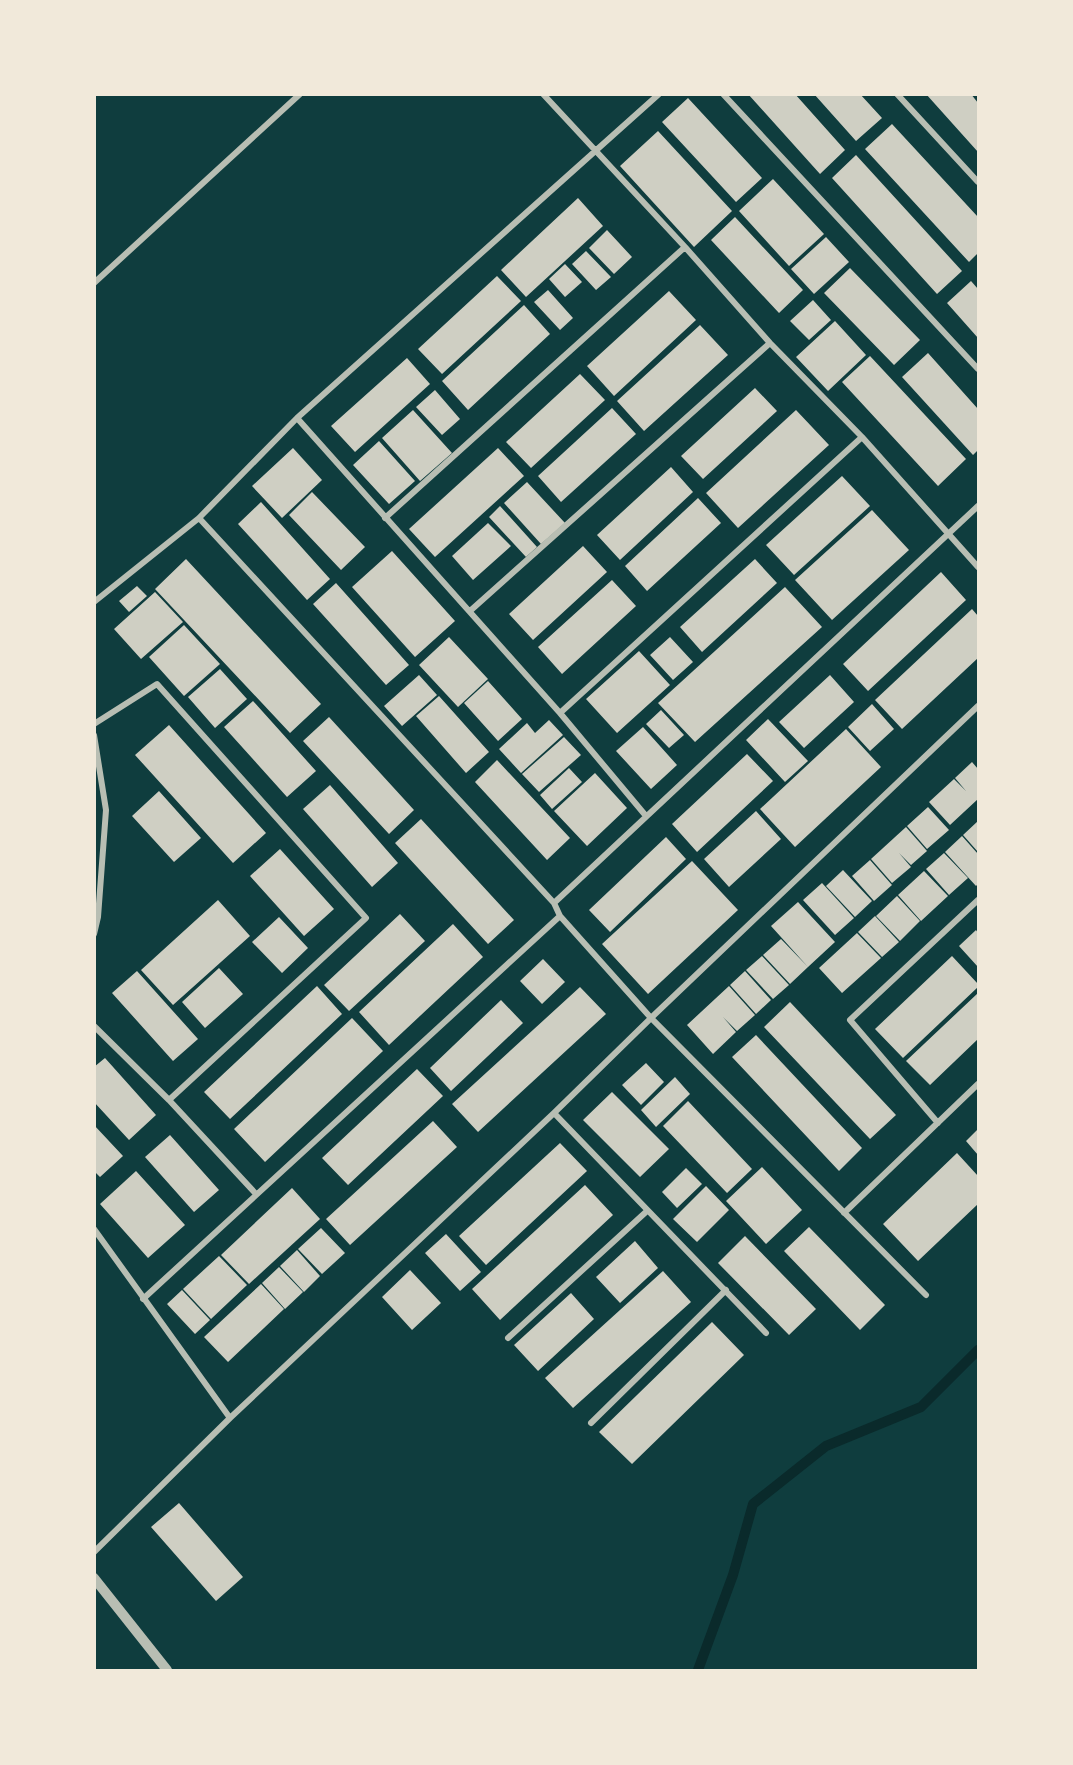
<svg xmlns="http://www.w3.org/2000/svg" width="1073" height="1765" font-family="Lora,serif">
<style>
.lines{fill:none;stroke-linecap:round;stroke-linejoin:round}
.stream{stroke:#0a2a2b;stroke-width:10}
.building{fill:#cfcfc3}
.minor{stroke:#b8beb3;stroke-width:6}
.tertiary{stroke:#b8beb3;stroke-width:10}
</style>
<rect width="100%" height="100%" fill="#0f3d3e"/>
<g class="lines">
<path class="stream" d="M698 1670 733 1575 753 1504 826 1446 921 1407 978 1350"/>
</g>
<path class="building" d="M748 94H795L845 150 820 174Z
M814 94H860L882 118 856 141Z
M926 94H971L978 103V152Z
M688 98 762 178 736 202 662 122Z
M892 124 978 217V253L969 262 865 149Z
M658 131 732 211 694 247 620 166Z
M856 155 962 271 937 294 832 178Z
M773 179 824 234 789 266 739 211Z
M578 198 603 226 526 297 501 270Z
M735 217 803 290 779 313 711 240Z
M607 230 632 257 614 274 589 248Z
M826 237 849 262 814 294 791 269Z
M586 251 611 277 596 290 572 264Z
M565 264 582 282 565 297 549 279Z
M850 268 920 340 894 365 824 293Z
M497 276 521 301 442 374 418 349Z
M971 281 978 289V338L947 303Z
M548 290 573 318 560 330 534 302Z
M669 291 696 320 614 396 587 366Z
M813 300 831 320 809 340 790 321Z
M524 305 550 334 468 410 442 381Z
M835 321 866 355 828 391 796 357Z
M700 325 728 355 644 431 617 401Z
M928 353 978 409V450L973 455 902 377Z
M870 356 966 459 938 486 842 382Z
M407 358 430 384 355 452 331 426Z
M580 374 605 400 531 468 506 442Z
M755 388 777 411 703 479 681 456Z
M435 390 460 419 442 435 416 407Z
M612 408 636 434 561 502 538 476Z
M413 410 452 453 420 481 382 438Z
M796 410 829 445 738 528 706 493Z
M379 441 415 481 389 504 353 465Z
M293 448 322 480 282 518 252 486Z
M498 448 524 476 435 557 409 529Z
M671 467 693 492 620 560 597 535Z
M842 476 870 506 794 575 766 545Z
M527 482 565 523 541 544 504 503Z
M312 492 365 547 341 570 289 515Z
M698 498 721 523 647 591 625 566Z
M261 502 330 579 307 600 238 524Z
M500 506 537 547 526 557 489 517Z
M872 510 909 550 832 620 795 580Z
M488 523 511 546 473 580 452 556Z
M583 546 607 572 533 640 509 614Z
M392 551 455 621 415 657 352 587Z
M186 559 321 704 290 733 155 589Z
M755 559 777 583 702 652 680 627Z
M941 572 966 600 868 691 843 664Z
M612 580 636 606 562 674 538 647Z
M336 583 409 665 386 685 313 604Z
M137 586 147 596 129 612 119 601Z
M785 587 822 627 695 742 658 703Z
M155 592 183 622 141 659 114 629Z
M972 609 978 616V658L902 729 875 700Z
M184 625 220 664 184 696 149 657Z
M449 637 488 679 458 707 419 665Z
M670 637 693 662 673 680 650 655Z
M639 651 670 685 617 733 586 699Z
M220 669 247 699 215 728 188 697Z
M419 675 437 695 402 726 384 706Z
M830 675 854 702 804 748 779 722Z
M488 681 522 719 498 741 464 703Z
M439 696 489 752 466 773 416 716Z
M253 701 316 771 287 797 224 727Z
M872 704 894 729 870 751 848 727Z
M661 710 684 735 669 748 646 724Z
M329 717 414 810 389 834 303 741Z
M768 719 808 761 785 782 746 740Z
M549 720 563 735 521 773 499 749 527 723 535 733Z
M169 725 266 833 233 863 135 755Z
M643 727 677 765 651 789 616 751Z
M846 729 881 767 795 847 760 809Z
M564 737 581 755 539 792 522 774Z
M747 754 773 781 697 852 672 824Z
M497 760 570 838 547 860 475 782Z
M972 762 978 769V799L950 825 929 802 954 779 966 791 955 778Z
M569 768 582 782 552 809 540 795Z
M595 773 627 808 587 846 554 811Z
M330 785 398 863 372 887 303 809Z
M159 791 201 838 174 862 132 816Z
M928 807 949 830 927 849 907 826Z
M756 811 781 839 729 887 704 859Z
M421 819 514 920 488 944 395 843Z
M978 821V852L963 835Z
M906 827 927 851 911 865 899 853 911 867 892 883 871 859Z
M962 836 978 854V884L976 886 945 852Z
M666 837 686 859 610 932 589 910Z
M280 849 334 909 304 936 250 876Z
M944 853 968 878 949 895 926 869Z
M870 860 892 885 874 901 852 876Z
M692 861 738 910 648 994 602 944Z
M843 870 872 901 855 917 826 886Z
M924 871 948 896 921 921 898 895Z
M822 883 854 918 835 935 803 900Z
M897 896 920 921 900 941 876 916Z
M218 900 250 936 173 1005 141 970Z
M798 902 835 942 808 967 771 926Z
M400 914 425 941 349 1011 324 985Z
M875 916 899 942 882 957 858 932Z
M279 917 308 948 282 973 252 942Z
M453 924 483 957 389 1045 359 1012Z
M976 930 978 933V967L959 946Z
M857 933 881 958 842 993 819 968Z
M781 939 808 967 790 984 763 955Z
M762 956 789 985 773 999 746 970Z
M952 956 978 984V987L903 1058 875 1029Z
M543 959 565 982 542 1004 520 981Z
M219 968 243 994 205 1028 182 1002Z
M137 971 198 1039 173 1061 112 993Z
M745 971 771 1000 756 1014 730 985Z
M317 986 342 1014 230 1119 204 1092Z
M729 986 755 1015 737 1031 723 1017 736 1032 713 1054 687 1025Z
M580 987 606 1014 478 1132 452 1104Z
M978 993V1039L930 1085 906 1061Z
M501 1000 523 1023 451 1091 430 1068Z
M790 1002 896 1115 870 1139 764 1027Z
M352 1018 383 1051 265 1162 234 1129Z
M756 1035 862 1148 839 1171 732 1057Z
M105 1058 156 1115 129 1140 94 1102V1067Z
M646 1063 664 1082 641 1105 622 1085Z
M417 1069 443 1096 348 1185 322 1158Z
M675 1077 690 1094 656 1127 641 1110Z
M612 1092 669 1149 640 1177 583 1120Z
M688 1101 752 1169 727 1193 663 1126Z
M433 1121 457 1147 350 1245 326 1219Z
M94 1125 123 1156 100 1177 94 1171Z
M978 1129V1155L966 1141Z
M170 1135 219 1190 194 1212 145 1157Z
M560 1143 587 1171 486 1265 459 1236Z
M957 1153 978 1176V1204L918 1261 883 1224Z
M762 1167 802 1210 766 1244 726 1201Z
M686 1168 702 1184 677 1208 662 1192Z
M136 1171 185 1225 148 1258 100 1204Z
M585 1185 613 1215 500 1320 472 1289Z
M706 1186 729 1210 697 1242 673 1219Z
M292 1188 320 1219 249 1284 221 1255Z
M809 1227 885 1305 860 1330 784 1251Z
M321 1228 345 1253 322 1274 298 1249Z
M446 1234 481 1272 460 1291 425 1253Z
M745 1236 816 1309 789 1335 718 1263Z
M635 1241 658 1268 620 1303 596 1277Z
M297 1250 320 1276 304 1292 280 1266Z
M219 1256 247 1285 211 1319 183 1289Z
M279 1267 303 1292 285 1309 262 1283Z
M410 1270 441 1303 412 1330 382 1297Z
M663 1271 691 1302 573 1408 545 1378Z
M261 1284 284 1309 228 1362 204 1337Z
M182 1290 210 1320 195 1334 167 1304Z
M571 1293 594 1319 538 1371 514 1345Z
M712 1322 744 1355 632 1464 599 1432Z
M179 1503 243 1577 216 1601 151 1527Z"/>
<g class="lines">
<path class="minor" d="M543 94 685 247 770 343 862 437 978 567
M723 94 978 369
M897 94 978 182
M94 283 300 94
M297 418 560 713 646 816
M199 518 554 903 560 916 651 1018 926 1295
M385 518 685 247
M94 602 199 518 297 418 659 94
M470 611 770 343
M560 713 862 437
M94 724 157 684 366 918 169 1100
M94 735 106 810 98 917 94 934
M554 903 978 506
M94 1026 169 1100 256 1194
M554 1113 766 1333
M938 1123 850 1020 978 900
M844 1213 978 1084
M94 1229 230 1418
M143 1299 560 916
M508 1338 647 1211
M591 1423 726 1290
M94 1552 230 1418 554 1113 651 1018 978 706"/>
<path class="tertiary" d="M94 1578 167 1670"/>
</g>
<rect width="1073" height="1765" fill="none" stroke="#f1e9da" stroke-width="192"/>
</svg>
